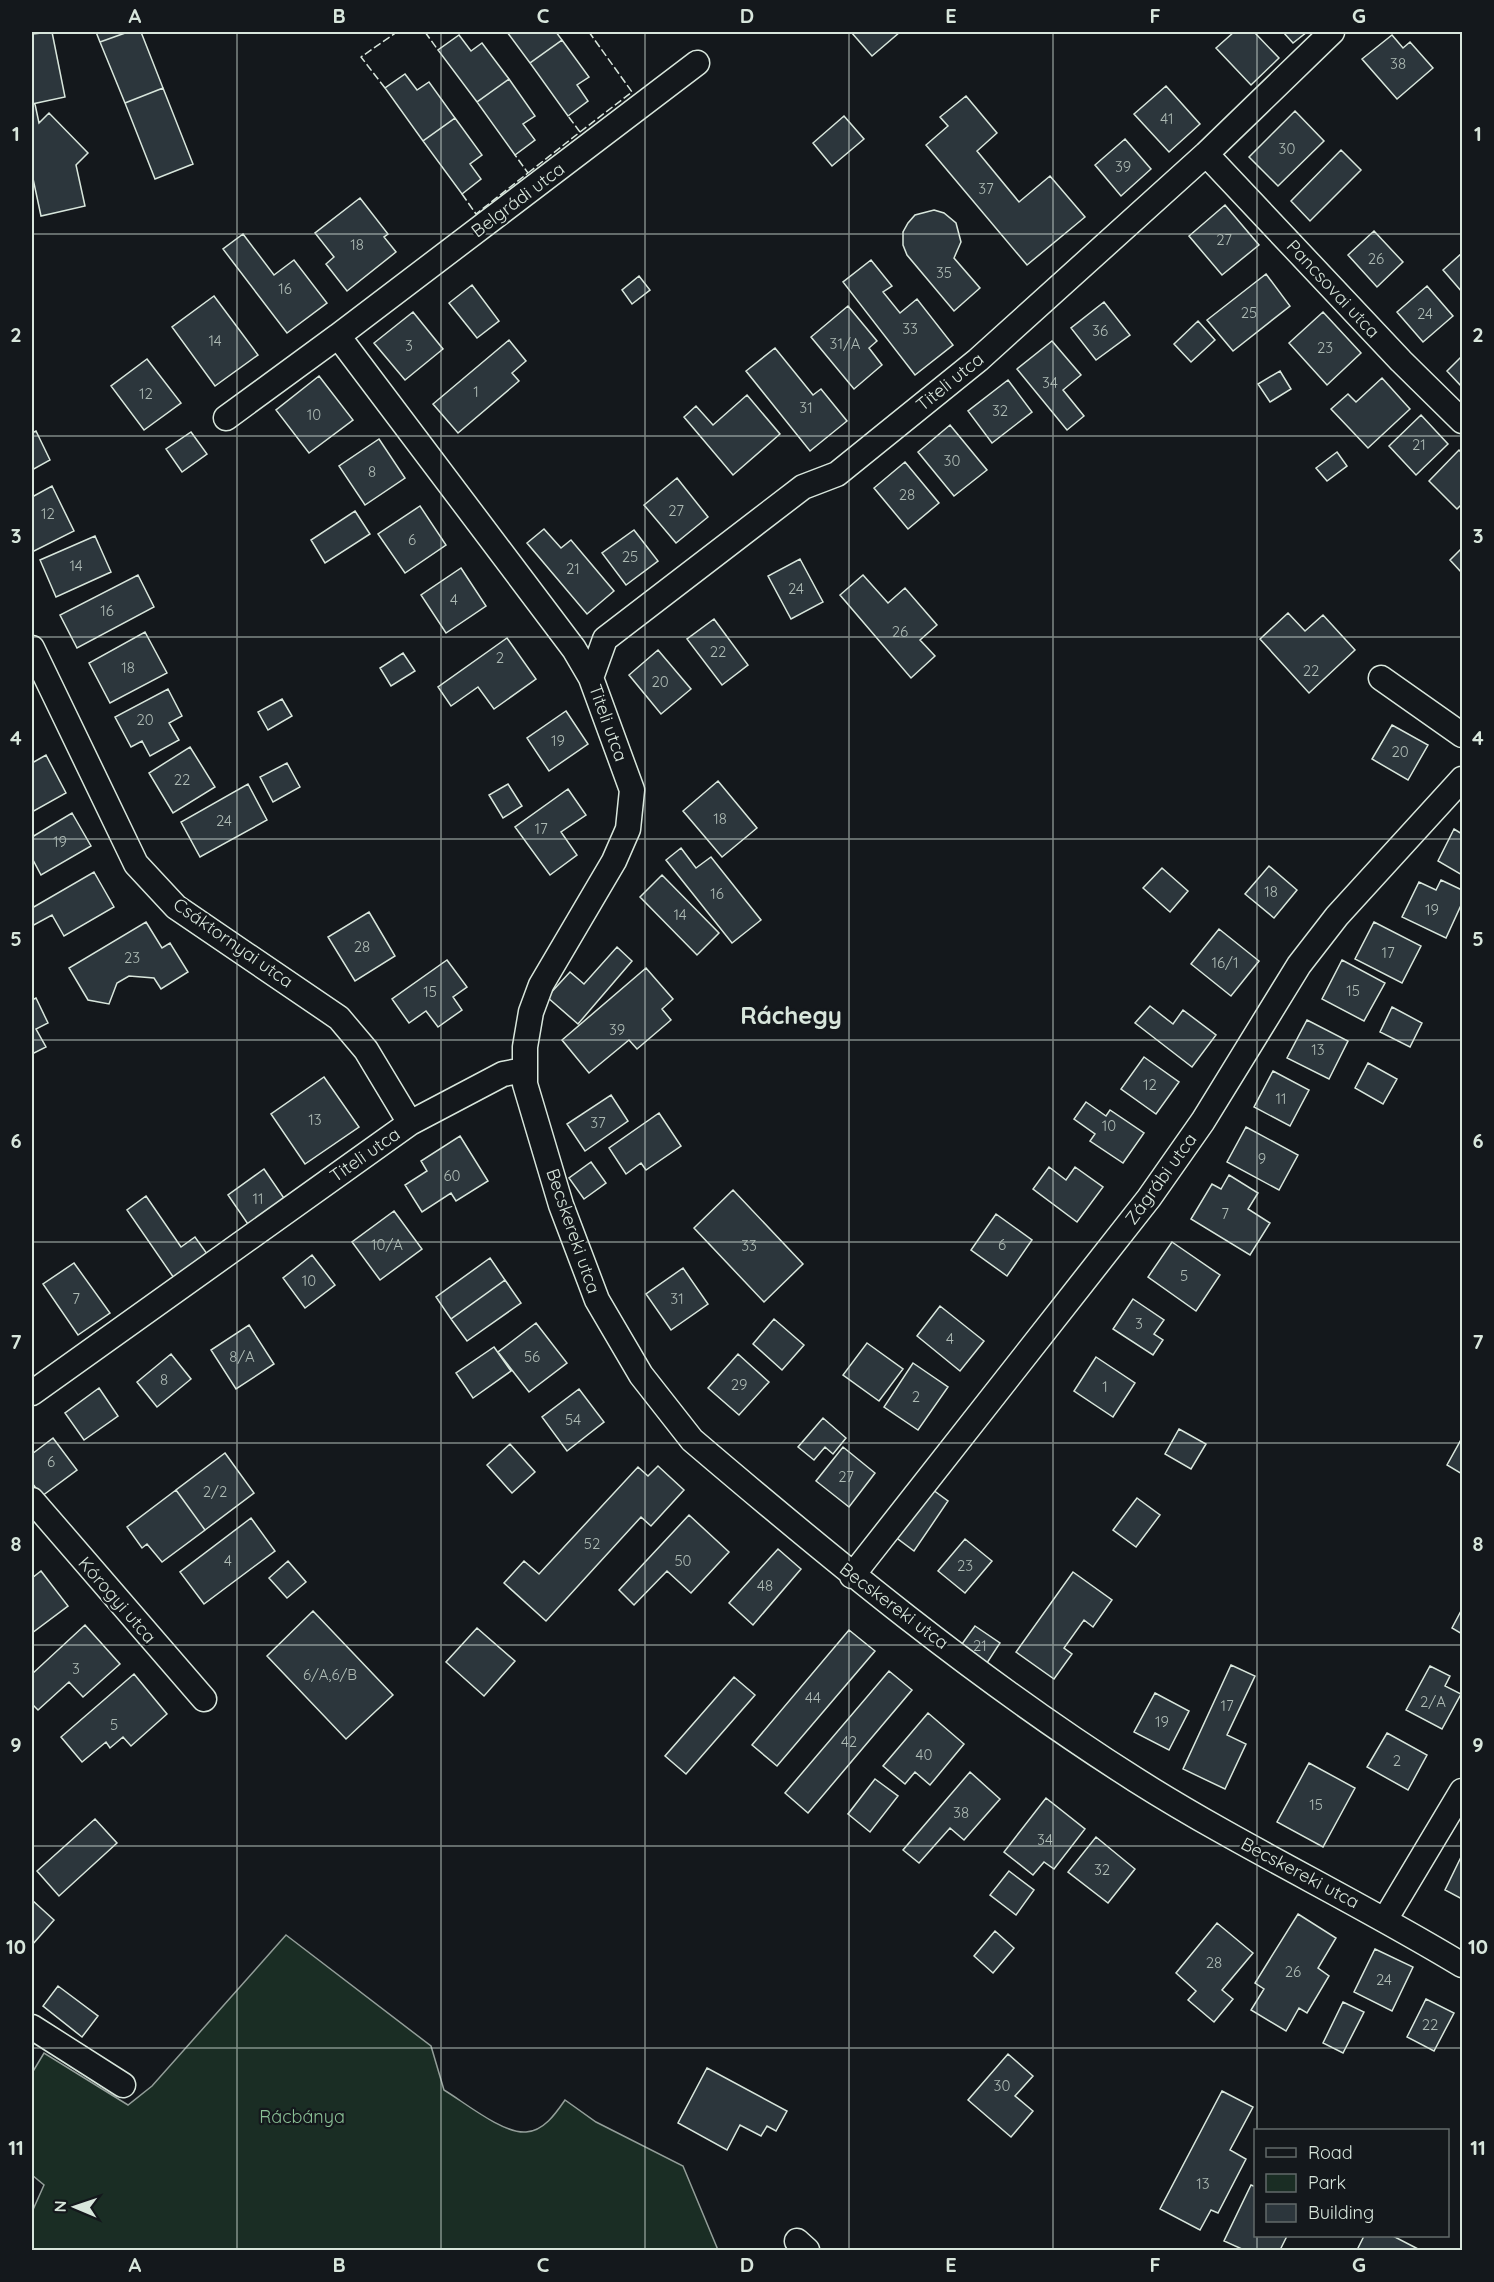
<svg xmlns="http://www.w3.org/2000/svg" width="1494" height="2282" font-family="Quicksand,sans-serif">
<style>
.green{fill:#1a2d24;stroke:#939e99;stroke-width:1.5}
.building{fill:#2c363c;stroke:#d8e6dc;stroke-width:1.5}
.lines{fill:none;stroke-linecap:round;stroke-linejoin:round}
.minor-casing{stroke:#d8e6dc;stroke-width:27}
.minor{stroke:#14181c;stroke-width:24}
.fence{stroke:#d8e6dc;stroke-width:1.5;stroke-dasharray:8 3;stroke-linecap:butt}
.grid{fill:none;stroke:#d8e6dc;stroke-width:1.5;stroke-opacity:0.55}
.labels{text-anchor:middle;stroke-width:4.5;stroke-linejoin:round;paint-order:stroke}
.number-label{font-size:15px;fill:#adbab4}
.street-label{font-size:18px;fill:#d8e6dc;stroke:#14181c}
.park-label{font-size:18px;fill:#8ac095;stroke:#14181c}
.district-label{font-size:24px;font-weight:bold;fill:#d8e6dc;stroke:#14181c}
.neatline{fill:none;stroke:#d8e6dc;stroke-width:2}
.grid-label{font-size:20px;text-anchor:middle;font-weight:bold;fill:#d8e6dc}
</style>
<rect width="100%" height="100%" fill="#14181c"/>
<path class="green" d="M286 1935 431 2046 444 2090C464 2102 503 2134 526 2132 544 2131 556 2113 565 2100L596 2122 683 2166 718 2250H32V2212L44 2185 32 2175V2073L44 2053 128 2105 152 2086Z"/>
<path class="building" d="M52 32 65 97 32 104V34Z
M96 32H128L100 42Z
M128 32H141L163 88 125 103 100 42Z
M507 32H556L562 40 530 63Z
M851 32H900L872 56Z
M1234 32H1254L1279 58 1251 85 1216 48Z
M1283 32H1307L1293 43Z
M459 35 471 51 482 43 509 79 477 102 438 50Z
M1392 35 1403 48 1410 42 1433 68 1397 99 1362 59Z
M562 40 589 77 577 85 588 101 568 116 530 63Z
M405 74 417 90 429 82 455 118 423 141 385 88Z
M509 79 535 116 523 124 535 140 515 155 477 102Z
M1166 86 1200 124 1169 152 1134 114Z
M163 88 193 164 155 179 125 103Z
M966 96 997 133 977 151 1019 202 1050 176 1085 217 1027 265 926 145 948 126 940 117Z
M32 104H35L39 123 49 113 88 153 76 165 85 206 41 216 32 174Z
M1295 111 1324 141 1278 186 1249 157Z
M844 116 864 139 832 166 813 143Z
M455 118 482 155 470 164 481 179 462 194 423 141Z
M1125 139 1151 169 1121 196 1095 165Z
M1341 150 1361 170 1310 221 1291 201Z
M360 198 388 234 384 237 396 252 347 291 326 264 334 257 315 233Z
M1225 205 1259 245 1222 275 1189 236Z
M934 210 944 213 956 223 961 242 954 258 980 288 954 311 907 255 903 245V232L908 223 915 215Z
M1374 231 1403 262 1377 287 1348 255Z
M243 234 274 275 294 260 327 303 287 333 223 249Z
M1462 253V292L1443 270Z
M871 260 892 286 883 292 900 313 917 299 953 345 915 375 843 282Z
M1266 274 1290 306 1233 351 1207 320Z
M639 276 650 290 632 304 622 290Z
M472 285 499 321 477 338 449 303Z
M1427 286 1453 316 1423 342 1397 312Z
M214 296 258 355 215 386 172 327Z
M1104 302 1130 335 1096 360 1071 328Z
M848 306 877 341 869 348 882 365 854 389 811 337Z
M413 312 443 349 405 380 374 343Z
M1323 312 1361 353 1327 385 1289 343Z
M1198 321 1215 340 1191 362 1174 344Z
M509 340 526 361 512 373 519 381 458 433 433 404Z
M1052 341 1081 375 1063 390 1084 416 1067 430 1017 369Z
M775 348 813 395 821 389 847 421 810 451 746 371Z
M1462 356V387L1447 371Z
M147 359 181 403 144 430 111 386Z
M1280 371 1291 389 1270 402 1258 384Z
M319 376 353 420 309 453 276 410Z
M1382 378 1410 409 1368 448 1331 409 1348 394 1356 402Z
M1008 380 1032 412 992 443 968 411Z
M747 395 780 434 733 475 684 417 696 406 713 425Z
M1421 415 1448 444 1416 475 1389 446Z
M950 425 987 470 954 496 918 452Z
M36 431 50 460 32 470V433Z
M191 432 207 454 182 472 166 449Z
M379 439 405 478 365 505 339 466Z
M1459 450 1462 453V504L1457 509 1429 481Z
M1337 452 1347 466 1327 481 1316 468Z
M905 462 939 503 908 529 874 488Z
M677 478 708 517 676 543 644 505Z
M52 486 74 531 32 552V497Z
M420 506 446 545 405 573 378 534Z
M355 511 370 534 325 563 311 540Z
M544 529 561 548 571 540 614 591 587 614 527 543Z
M634 530 658 561 626 585 602 553Z
M95 536 111 572 56 597 40 560Z
M1462 548V573L1450 560Z
M800 559 823 602 791 619 768 576Z
M461 568 486 606 446 633 421 595Z
M138 575 154 607 77 648 60 615Z
M863 575 888 603 905 588 937 625 920 640 935 656 911 678 840 595Z
M1288 613 1305 631 1323 615 1355 650 1309 693 1260 639Z
M714 619 748 665 722 685 687 639Z
M145 632 167 673 110 703 89 663Z
M507 638 536 679 494 709 478 687 451 706 438 687Z
M658 650 691 689 661 714 629 675Z
M403 653 415 671 391 686 380 668Z
M168 689 182 716 169 723 179 740 150 756 142 741 131 747 115 717Z
M282 699 292 716 268 730 258 712Z
M566 711 588 744 549 771 527 738Z
M1392 725 1428 745 1408 780 1372 759Z
M190 747 215 787 173 813 149 773Z
M46 755 66 793 32 812V763Z
M287 763 300 787 273 802 260 777Z
M718 781 757 828 722 857 683 811Z
M248 784 267 820 200 857 181 822Z
M508 784 522 806 503 818 489 795Z
M568 789 586 815 561 832 577 855 550 875 515 827Z
M72 813 91 846 41 875 32 858V837Z
M1454 829 1462 834V875L1438 861Z
M681 848 696 868 711 857 761 920 732 943 666 860Z
M1269 866 1297 890 1274 918 1245 894Z
M1162 868 1188 891 1170 912 1143 888Z
M94 872 114 907 64 936 52 915 32 926V908Z
M662 875 719 933 697 955 640 897Z
M1441 880 1462 890V903L1446 938 1402 917 1419 882 1436 890Z
M369 912 395 956 355 981 328 937Z
M146 922 162 948 170 943 188 972 161 989 154 978 129 976 117 983 109 1004 88 1000 69 968Z
M1374 922 1421 946 1402 983 1355 959Z
M1219 929 1259 961 1231 996 1191 964Z
M617 947 632 961 578 1024 547 997 570 972 584 984Z
M447 960 467 987 453 997 462 1010 438 1027 426 1011 409 1023 392 999Z
M1342 960 1385 983 1364 1021 1322 999Z
M646 968 673 999 662 1009 671 1020 637 1049 629 1040 589 1073 562 1040Z
M36 998 48 1023 36 1029 46 1047 32 1054V1000Z
M1150 1006 1173 1024 1183 1010 1216 1035 1192 1067 1135 1023Z
M1392 1007 1422 1023 1410 1047 1380 1032Z
M1307 1020 1348 1041 1329 1079 1287 1058Z
M1144 1057 1179 1082 1156 1114 1121 1089Z
M1368 1063 1397 1079 1383 1104 1355 1088Z
M1273 1071 1309 1090 1290 1126 1254 1107Z
M324 1077 359 1127 305 1164 271 1114Z
M611 1095 628 1121 585 1151 567 1124Z
M1086 1102 1106 1116 1110 1110 1144 1133 1123 1163 1090 1141 1095 1134 1074 1119Z
M659 1113 681 1146 646 1170 641 1163 626 1174 609 1148Z
M1246 1127 1298 1155 1279 1190 1227 1162Z
M460 1136 488 1181 456 1201 451 1193 422 1212 405 1185 427 1171 421 1161Z
M591 1162 606 1183 584 1199 569 1178Z
M1049 1167 1066 1180 1075 1167 1103 1187 1077 1222 1033 1189Z
M264 1169 288 1204 252 1230 228 1195Z
M1229 1175 1258 1193 1248 1209 1270 1223 1250 1255 1191 1219 1212 1184 1221 1189Z
M733 1190 803 1264 764 1302 694 1228Z
M146 1196 181 1247 195 1237 210 1258 176 1281 127 1210Z
M394 1211 422 1249 380 1280 352 1242Z
M996 1214 1032 1240 1007 1276 971 1250Z
M1172 1242 1220 1275 1196 1311 1148 1277Z
M312 1255 335 1285 305 1308 283 1278Z
M490 1258 505 1280 451 1319 436 1297Z
M74 1263 110 1313 78 1335 43 1284Z
M683 1268 708 1304 671 1330 646 1294Z
M505 1280 521 1303 467 1341 451 1319Z
M1133 1299 1164 1320 1154 1334 1163 1340 1153 1355 1113 1329Z
M940 1306 984 1341 960 1371 917 1336Z
M774 1319 804 1345 782 1370 753 1344Z
M536 1323 567 1363 529 1392 498 1352Z
M249 1325 274 1364 236 1389 211 1350Z
M867 1343 903 1369 879 1401 843 1375Z
M494 1347 511 1371 473 1398 456 1373Z
M171 1354 191 1379 157 1407 137 1382Z
M738 1354 769 1382 739 1415 708 1388Z
M1096 1357 1135 1383 1113 1417 1074 1391Z
M913 1363 948 1387 918 1430 884 1407Z
M99 1388 118 1416 84 1440 65 1413Z
M579 1389 604 1422 567 1451 542 1417Z
M823 1418 846 1438 833 1454 825 1447 814 1460 798 1447Z
M1179 1429 1206 1444 1191 1469 1165 1454Z
M53 1438 77 1470 42 1496 32 1483V1454Z
M1462 1438V1474L1447 1465Z
M510 1444 535 1472 512 1493 487 1465Z
M843 1447 875 1473 849 1507 816 1481Z
M225 1453 254 1493 205 1530 176 1490Z
M658 1466 684 1490 651 1526 641 1517 546 1621 504 1583 524 1561 539 1574 638 1467 648 1476Z
M929 1487 948 1501 914 1551 894 1536Z
M176 1490 205 1530 162 1562 147 1544 142 1548 127 1527Z
M1137 1498 1160 1515 1136 1547 1113 1530Z
M689 1515 729 1552 691 1593 667 1571 634 1605 619 1590Z
M251 1518 275 1551 204 1604 180 1572Z
M965 1539 992 1561 965 1593 938 1571Z
M778 1549 801 1569 753 1625 729 1603Z
M288 1561 306 1582 287 1598 269 1578Z
M41 1571 68 1606 32 1633V1578Z
M1073 1572 1112 1600 1093 1627 1084 1620 1064 1648 1072 1654 1054 1679 1016 1652Z
M1462 1609V1634L1452 1628Z
M313 1611 393 1695 346 1739 267 1656Z
M85 1625 120 1664 83 1697 69 1682 38 1710 32 1704V1674Z
M975 1626 1000 1643 985 1666 959 1648Z
M477 1628 515 1661 484 1696 446 1662Z
M849 1630 875 1651 777 1766 752 1745Z
M1231 1665 1255 1676 1227 1735 1246 1744 1225 1789 1183 1769Z
M1430 1666 1450 1676 1445 1686 1461 1694 1442 1729 1406 1710Z
M889 1671 912 1690 808 1813 785 1793Z
M134 1674 167 1714 131 1746 123 1737 110 1748 106 1742 82 1762 61 1737Z
M734 1677 755 1695 686 1774 665 1756Z
M1155 1693 1189 1711 1169 1750 1134 1732Z
M928 1713 964 1744 930 1785 915 1772 905 1784 883 1766Z
M1387 1733 1427 1755 1408 1790 1367 1767Z
M1309 1763 1355 1788 1323 1847 1277 1822Z
M970 1772 1000 1799 964 1840 950 1828 919 1863 903 1850Z
M875 1779 898 1796 870 1832 848 1814Z
M1046 1798 1085 1829 1054 1869 1044 1862 1033 1875 1004 1852Z
M95 1819 117 1843 59 1896 37 1871Z
M1096 1837 1135 1869 1108 1903 1068 1872Z
M1462 1855V1899L1445 1890Z
M1009 1871 1034 1890 1016 1915 990 1895Z
M32 1900 54 1920 32 1945Z
M1298 1914 1336 1938 1318 1968 1329 1976 1307 2013 1299 2008 1286 2031 1251 2010 1264 1989 1255 1983Z
M1217 1923 1253 1953 1222 1990 1233 1999 1214 2022 1188 2000 1196 1991 1176 1973Z
M995 1931 1014 1948 993 1973 974 1956Z
M1375 1949 1413 1967 1392 2011 1354 1992Z
M58 1986 98 2016 82 2037 43 2006Z
M1426 1999 1454 2013 1434 2051 1407 2037Z
M1343 2002 1364 2012 1343 2053 1323 2043Z
M1008 2054 1033 2076 1015 2096 1033 2111 1011 2137 968 2100Z
M707 2068 787 2111 776 2131 767 2126 761 2136 740 2125 727 2150 678 2123Z
M1222 2091 1253 2107 1230 2150 1246 2159 1218 2213 1211 2210 1200 2230 1160 2209Z
M1251 2185 1256 2187V2236H1287L1280 2250H1244L1224 2241Z
M1364 2236H1393L1420 2250H1357Z"/>
<g class="lines">
<defs>
<path id="minor" d="M1206 154 1401 361 1462 421
M338 336 697 63
M226 418 338 336 574 649 591 678 632 790 628 829 614 861 541 985 531 1012 525 1047V1084L561 1205 597 1300 641 1375 692 1440C834 1561 978 1680 1136 1780 1242 1847 1355 1900 1462 1965
M32 648 136 864 176 907 339 1018 366 1050 410 1123
M591 678 605 639 803 487 837 474 978 360 1206 154 1332 32
M1381 678 1462 735
M32 1393 410 1123 503 1074 524 1070
M32 1500 204 1699
M852 1576 1149 1198 1203 1121 1299 965 1337 916 1462 779
M1386 1918 1462 1791
M32 2027 123 2085
M797 2241 807 2250"/>
</defs>
<use href="#minor" class="minor-casing"/>
<use href="#minor" class="minor"/>
<path class="fence" d="M425 32 438 50
M385 88 361 57 397 32
M580 132 632 92 589 32
M528 173 580 132 568 116
M462 194 476 214 528 173 515 155"/>
</g>
<path class="grid" d="M237 32V2250M441 32V2250M645 32V2250M849 32V2250M1053 32V2250M1257 32V2130M32 234H1462M32 436H1462M32 637H1462M32 839H1462M32 1040H1462M32 1242H1462M32 1443H1462M32 1645H1462M32 1846H1462M32 2048H1462M1257 2236V2250"/>
<g class="labels">
<g class="number-label">
<text x="1398" y="69">38</text>
<text x="1167" y="124">41</text>
<text x="1287" y="154">30</text>
<text x="1123" y="172">39</text>
<text x="986" y="194">37</text>
<text x="1224" y="245">27</text>
<text x="357" y="250">18</text>
<text x="1376" y="264">26</text>
<text x="944" y="278">35</text>
<text x="285" y="294">16</text>
<text x="1249" y="318">25</text>
<text x="1425" y="319">24</text>
<text x="910" y="334">33</text>
<text x="1100" y="336">36</text>
<text x="215" y="346">14</text>
<text x="845" y="349">31/A</text>
<text x="409" y="351">3</text>
<text x="1325" y="353">23</text>
<text x="1050" y="388">34</text>
<text x="476" y="397">1</text>
<text x="146" y="399">12</text>
<text x="806" y="413">31</text>
<text x="1000" y="416">32</text>
<text x="314" y="420">10</text>
<text x="1419" y="450">21</text>
<text x="952" y="466">30</text>
<text x="372" y="477">8</text>
<text x="907" y="500">28</text>
<text x="676" y="516">27</text>
<text x="48" y="519">12</text>
<text x="412" y="545">6</text>
<text x="630" y="562">25</text>
<text x="76" y="571">14</text>
<text x="573" y="574">21</text>
<text x="796" y="594">24</text>
<text x="454" y="605">4</text>
<text x="107" y="616">16</text>
<text x="900" y="637">26</text>
<text x="718" y="657">22</text>
<text x="500" y="663">2</text>
<text x="128" y="673">18</text>
<text x="1311" y="676">22</text>
<text x="660" y="687">20</text>
<text x="145" y="725">20</text>
<text x="558" y="746">19</text>
<text x="1400" y="757">20</text>
<text x="182" y="785">22</text>
<text x="720" y="824">18</text>
<text x="224" y="826">24</text>
<text x="541" y="834">17</text>
<text x="60" y="847">19</text>
<text x="1271" y="897">18</text>
<text x="717" y="899">16</text>
<text x="1432" y="915">19</text>
<text x="680" y="920">14</text>
<text x="362" y="952">28</text>
<text x="1388" y="958">17</text>
<text x="132" y="963">23</text>
<text x="1225" y="968">16/1</text>
<text x="1353" y="996">15</text>
<text x="430" y="997">15</text>
<text x="617" y="1035">39</text>
<text x="1318" y="1055">13</text>
<text x="1150" y="1090">12</text>
<text x="1281" y="1104">11</text>
<text x="315" y="1125">13</text>
<text x="598" y="1128">37</text>
<text x="1109" y="1131">10</text>
<text x="1262" y="1164">9</text>
<text x="452" y="1181">60</text>
<text x="258" y="1204">11</text>
<text x="1225" y="1219">7</text>
<text x="387" y="1250">10/A</text>
<text x="1002" y="1250">6</text>
<text x="749" y="1251">33</text>
<text x="1184" y="1281">5</text>
<text x="309" y="1286">10</text>
<text x="76" y="1304">7</text>
<text x="677" y="1304">31</text>
<text x="1139" y="1329">3</text>
<text x="950" y="1344">4</text>
<text x="242" y="1362">8/A</text>
<text x="532" y="1362">56</text>
<text x="164" y="1385">8</text>
<text x="739" y="1390">29</text>
<text x="1105" y="1392">1</text>
<text x="916" y="1402">2</text>
<text x="573" y="1425">54</text>
<text x="51" y="1467">6</text>
<text x="846" y="1482">27</text>
<text x="215" y="1497">2/2</text>
<text x="592" y="1549">52</text>
<text x="228" y="1566">4</text>
<text x="683" y="1566">50</text>
<text x="965" y="1571">23</text>
<text x="765" y="1591">48</text>
<text x="980" y="1651">21</text>
<text x="76" y="1674">3</text>
<text x="330" y="1680">6/A,6/B</text>
<text x="813" y="1703">44</text>
<text x="1433" y="1707">2/A</text>
<text x="1227" y="1711">17</text>
<text x="1162" y="1727">19</text>
<text x="114" y="1730">5</text>
<text x="849" y="1747">42</text>
<text x="924" y="1760">40</text>
<text x="1397" y="1766">2</text>
<text x="1316" y="1810">15</text>
<text x="961" y="1818">38</text>
<text x="1045" y="1845">34</text>
<text x="1102" y="1875">32</text>
<text x="1214" y="1968">28</text>
<text x="1293" y="1977">26</text>
<text x="1384" y="1985">24</text>
<text x="1430" y="2030">22</text>
<text x="1002" y="2091">30</text>
<text x="1203" y="2189">13</text>
</g>
<g class="street-label">
<text transform="translate(518 200) rotate(-37)" y="6">Belgrádi utca</text>
<text transform="translate(1333 289) rotate(47)" y="6">Pancsovai utca</text>
<text transform="translate(950 382) rotate(-39)" y="6">Titeli utca</text>
<text transform="translate(608 723) rotate(70)" y="6">Titeli utca</text>
<text transform="translate(233 943) rotate(35)" y="6">Csáktornyai utca</text>
<text transform="translate(365 1155) rotate(-35)" y="6">Titeli utca</text>
<text transform="translate(1161 1179) rotate(-54)" y="6">Zágrábi utca</text>
<text transform="translate(573 1231) rotate(71)" y="6">Becskereki utca</text>
<text transform="translate(117 1600) rotate(49)" y="6">Kórogyi utca</text>
<text transform="translate(894 1606) rotate(37)" y="6">Becskereki utca</text>
<text transform="translate(1300 1873) rotate(28)" y="6">Becskereki utca</text>
</g>
<g class="park-label">
<text x="302" y="2123">Rácbánya</text>
</g>
<g class="district-label">
<text x="791" y="1024">Ráchegy</text>
</g>
</g>
<rect width="1494" height="2282" fill="none" stroke="#14181c" stroke-width="66"/>
<rect x="1254" y="2129" width="195" height="108" fill="#14181c" stroke="#626a69" stroke-width="1.5"/>
<rect x="1266" y="2148" width="30" height="9" fill="#14181c" stroke="#626a69" stroke-width="1.5"/>
<text x="1308" y="2159" font-size="18" fill="#d8e6dc">Road</text>
<rect x="1266" y="2174" width="30" height="18" fill="#1a2d24" stroke="#626a69" stroke-width="1.5"/>
<text x="1308" y="2189" font-size="18" fill="#d8e6dc">Park</text>
<rect x="1266" y="2204" width="30" height="18" fill="#2c363c" stroke="#626a69" stroke-width="1.5"/>
<text x="1308" y="2219" font-size="18" fill="#d8e6dc">Building</text>
<g transform="translate(75 2207) rotate(272)" stroke="#14181c" stroke-width="4.5" paint-order="stroke">
<path d="M0-4.5L10 22L0 15L-10 22Z" fill="#d8e6dc"/>
<text y="-9" font-size="16" font-weight="bold" text-anchor="middle" fill="#d8e6dc">N</text>
</g>
<rect x="33" y="33" width="1428" height="2216" class="neatline"/>
<g class="grid-label">
<text x="135" y="23">A</text>
<text x="339" y="23">B</text>
<text x="543" y="23">C</text>
<text x="747" y="23">D</text>
<text x="951" y="23">E</text>
<text x="1155" y="23">F</text>
<text x="1359" y="23">G</text>
<text x="16" y="141">1</text>
<text x="1478" y="141">1</text>
<text x="16" y="342">2</text>
<text x="1478" y="342">2</text>
<text x="16" y="543">3</text>
<text x="1478" y="543">3</text>
<text x="16" y="745">4</text>
<text x="1478" y="745">4</text>
<text x="16" y="946">5</text>
<text x="1478" y="946">5</text>
<text x="16" y="1148">6</text>
<text x="1478" y="1148">6</text>
<text x="16" y="1349">7</text>
<text x="1478" y="1349">7</text>
<text x="16" y="1551">8</text>
<text x="1478" y="1551">8</text>
<text x="16" y="1752">9</text>
<text x="1478" y="1752">9</text>
<text x="16" y="1954">10</text>
<text x="1478" y="1954">10</text>
<text x="16" y="2155">11</text>
<text x="1478" y="2155">11</text>
<text x="135" y="2272">A</text>
<text x="339" y="2272">B</text>
<text x="543" y="2272">C</text>
<text x="747" y="2272">D</text>
<text x="951" y="2272">E</text>
<text x="1155" y="2272">F</text>
<text x="1359" y="2272">G</text>
</g>
</svg>
